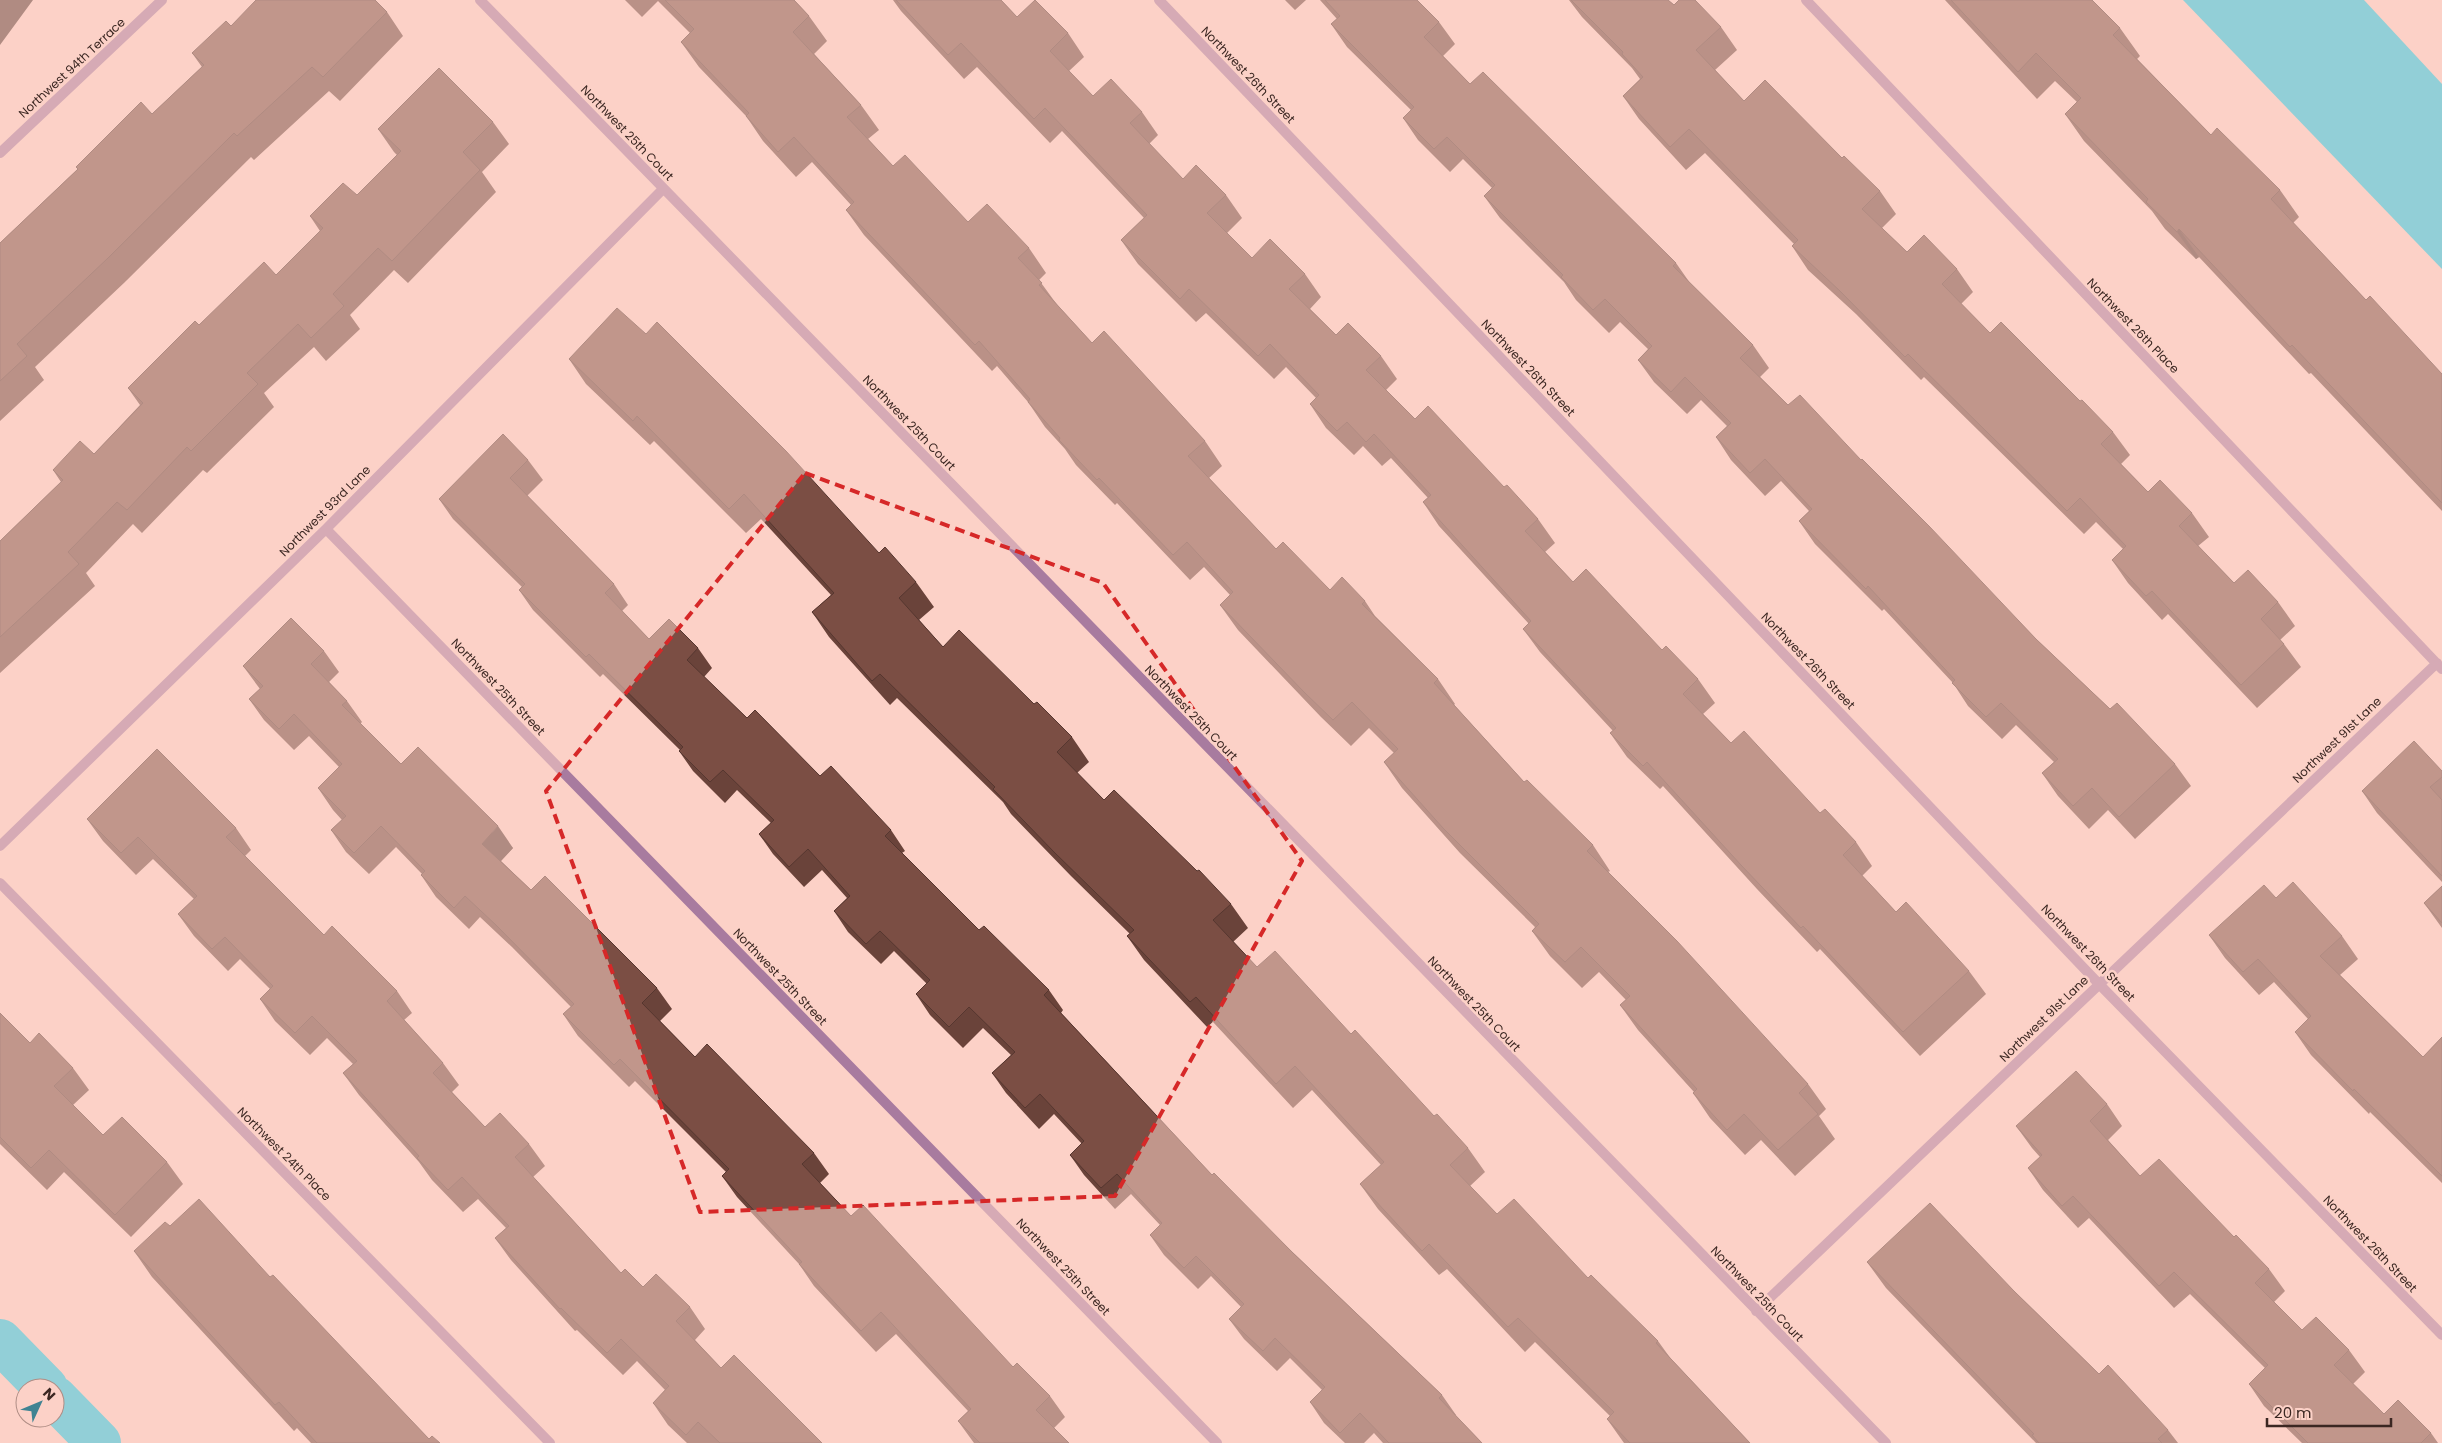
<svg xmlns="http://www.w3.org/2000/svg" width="2442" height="1443" font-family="Poppins,sans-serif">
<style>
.water{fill:#12ccea}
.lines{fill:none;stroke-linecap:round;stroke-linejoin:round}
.canal{stroke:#12ccea;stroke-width:44}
.street{stroke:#a87b9f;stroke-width:10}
.wall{fill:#6a433a}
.shaded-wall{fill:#563730}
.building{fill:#7b4e44;stroke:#563730}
.marked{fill:none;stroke:#d62828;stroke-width:4;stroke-dasharray:10 6;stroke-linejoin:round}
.labels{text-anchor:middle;stroke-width:5;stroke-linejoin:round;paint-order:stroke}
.street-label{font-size:12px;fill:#3b2722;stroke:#fcd1c7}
</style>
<rect width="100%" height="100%" fill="#fcd1c7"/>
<path class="water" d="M2183 0H2364L2442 84V269Z"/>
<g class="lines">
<path class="canal" d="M0 1341 46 1388
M55 1398 99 1443"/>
<path class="street" d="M480 0 1886 1443
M1159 0 2099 984 2442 1335
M1806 0 2442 669
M0 153 162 0
M326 529 1217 1443
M0 846 326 529 663 189
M0 883 550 1443
M1756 1311 2437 663"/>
</g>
<path class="wall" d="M625 0H794L809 16 827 41 814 54 861 105 879 130 868 139 893 166 968 222 1029 248 1046 273 1039 280 1058 306 1092 343 1205 441 1222 466 1209 478 1276 549 1330 590 1365 601 1375 616 1438 679 1455 704 1454 705 1524 782 1593 845 1610 871 1608 872 1808 1084 1826 1109 1819 1116 1835 1139 1795 1176 1761 1140 1745 1155 1710 1118 1693 1093 1694 1092 1638 1030 1620 1005 1626 1000 1599 972 1582 988 1550 956 1532 931 1535 927 1460 853 1402 788 1384 762 1394 753 1369 728 1351 746 1321 717 1238 630 1220 605 1230 595 1204 567 1190 580 1117 503 1115 505 1076 465 1065 449 1045 427 1028 402 997 366 992 371 864 235 846 210 851 205 812 162 796 177 763 141 746 116 699 67 681 42 690 33 658 1 642 17Z
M893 0H1001L1017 17 1068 33 1084 57 1069 71 1093 96 1142 112 1158 135 1149 144 1183 179 1226 195 1242 218 1227 233 1252 258 1305 274 1321 297 1310 309 1336 335 1381 356 1397 379 1386 390 1415 419 1504 487 1538 519 1555 543 1545 552 1573 582 1662 650 1698 679 1715 703 1703 714 1731 743 1856 842 1872 866 1862 876 1896 912 1969 971 1986 994 1920 1056 1820 949 1817 952 1757 889 1663 786 1660 789 1627 757 1610 733 1613 731 1540 652 1523 629 1529 624 1439 526 1423 502 1428 498 1391 458 1382 466 1363 446 1354 455 1326 428 1310 404 1316 398 1286 367 1274 379 1206 313 1196 322 1138 264 1121 240 1144 218 1062 131 1050 143 977 67 964 79 901 11Z
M1285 0H1306L1295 10Z
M1320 0H1417L1439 22 1455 44 1443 56 1470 84 1676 263 1690 283 1753 345 1769 368 1760 377 1788 405 1861 460 2036 639 2110 709 2175 764 2191 786 2135 839 2108 810 2089 829 2058 796 2042 773 2054 762 2016 725 2002 739 1968 706 1953 683 1884 609 1882 611 1815 544 1799 521 1809 511 1781 481 1765 496 1731 460 1716 437 1727 426 1701 400 1687 414 1654 382 1638 360 1648 349 1620 322 1609 333 1576 300 1564 282 1500 218 1484 196 1492 188 1463 159 1450 172 1418 140 1403 118 1411 110 1347 47 1331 24 1337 19Z
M1569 0H1668L1674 5 1721 27 1737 50 1715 70 1744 101 1842 158 1880 191 1896 214 1882 228 1907 252 1957 269 1973 292 1961 304 1990 333 2080 401 2113 432 2130 455 2121 464 2148 492 2192 513 2209 537 2198 546 2234 583 2278 602 2295 626 2280 640 2284 644 2301 667 2257 708 2168 614 2162 620 2128 583 2112 560 2123 549 2096 522 2084 534 1924 377 1921 380 1856 314 1808 270 1792 246 1794 244 1705 153 1686 170 1639 119 1623 96 1640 79 1632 68 1582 17Z
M1945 0H2092L2120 28 2140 56 2137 59 2211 135 2280 190 2299 217 2293 223 2366 300 2442 374V511L2311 373 2309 374 2199 257 2196 259 2165 229 2152 211 2084 141 2065 114 2077 102 2055 81 2037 99Z
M387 12 403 36 340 101 329 91 254 160 251 157 125 282 35 367 44 380 0 421V243L78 169 76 167 152 114 202 67 192 53 231 26Z
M493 122 509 144 482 172 496 192 408 283 394 270 350 315 360 329 326 361 314 347 264 393 274 407 207 473 203 470 142 533 133 524 86 573 95 586 0 673V541L61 482 53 470 94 454 140 405 128 388 199 325 276 275 320 231 310 216 357 195 397 155 394 152 378 129Z
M569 359 879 553 916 582 934 607 919 620 943 647 1034 704 1072 737 1089 762 1077 773 1104 800 1231 904 1248 928 1233 942 1257 967 1351 1034 1434 1116 1468 1148 1485 1172 1470 1186 1497 1214 1588 1278 1658 1341 1671 1359 1750 1443H1624L1607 1419 1610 1416 1535 1342 1525 1352 1447 1269 1439 1275 1378 1209 1360 1184 1381 1165 1312 1090 1293 1108 1213 1022 1207 1027 1144 960 1127 936 1130 934 1071 876 1011 814 1003 802 897 698 890 705 829 637 812 612 831 595 761 519 746 533 654 441 650 445 586 384Z
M528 460 543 480 527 496 614 584 628 605 622 611 649 639 698 648 712 668 704 677 747 718 820 776 891 830 905 851 902 853 979 930 1049 990 1063 1010 1061 1013 1212 1175 1442 1395 1456 1415H1455L1482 1443H1383L1374 1433 1364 1443H1345L1324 1423 1310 1402 1322 1390 1290 1358 1277 1371 1244 1339 1229 1319 1241 1307 1211 1276 1198 1289 1164 1255 1150 1235 1160 1225 1131 1194 1115 1209 1084 1175 1070 1155 1082 1144 1054 1114 1039 1129 1006 1093 992 1073 1011 1055 983 1028 963 1048 930 1015 916 994 927 984 894 951 881 964 848 932 834 911 847 898 822 870 804 887 773 854 759 834 771 823 737 790 725 803 693 771 679 751 680 750 603 674 600 677 533 610 519 590 522 587 453 519 439 499Z
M324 651 339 672 329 682 347 701 362 722 360 724 401 764 513 848 501 861 531 890 657 988 672 1009 660 1021 695 1057 814 1153 829 1174 820 1183 851 1216 1013 1367 1050 1396 1065 1417 1054 1428 1069 1443H974L958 1421 968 1411 896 1334 876 1352 814 1286 799 1264 737 1197 722 1176 726 1172 635 1081 629 1087 578 1036 563 1014 571 1007 512 947 480 917 469 929 436 897 421 875 422 874 396 847 369 874 346 852 331 830 342 820 333 810 318 788 339 767 309 736 294 750 264 720 249 699 260 689 243 666Z
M2442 771V882L2377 813 2362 791Z
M87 819 236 828 251 850 245 856 324 935 397 991 412 1013 404 1020 443 1063 459 1085 452 1092 485 1127 529 1144 545 1166 533 1177 621 1273 643 1287 690 1307 705 1329 695 1340 721 1368 822 1443H687L668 1425 653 1403 665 1390 637 1361 623 1375 577 1330 575 1331 511 1260 495 1238 506 1228 478 1199 463 1212 432 1180 419 1162 359 1095 343 1073 353 1064 327 1038 310 1055 275 1021 260 999 270 989 240 959 228 971 194 936 178 914 194 899 153 859 136 875 103 841Z
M2442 886V928L2424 903Z
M2209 935 2342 936 2358 959 2340 975 2423 1057 2442 1037V1183L2370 1112 2369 1114 2311 1055 2295 1032 2308 1019 2274 982 2259 995 2225 958Z
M0 1013 30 1043 73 1068 89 1090 73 1105 103 1135 167 1162 183 1184 131 1237 64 1172 47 1190 0 1144Z
M2107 1104 2122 1126 2108 1140 2140 1176 2234 1237 2269 1269 2285 1291 2274 1302 2302 1330 2349 1350 2365 1372 2353 1384 2384 1414 2431 1433 2438 1443H2302L2264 1406 2249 1384 2265 1368 2190 1294 2174 1308 2089 1218 2078 1228 2043 1190 2028 1168 2040 1157 2032 1148 2016 1126Z
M170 1226 270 1277 429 1439 440 1443H311L297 1428 294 1431 152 1277 134 1251Z
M1867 1262 2014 1291 2099 1374 2168 1430 2178 1443H2036L1886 1288Z"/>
<path class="shaded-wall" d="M0 0H33L0 45Z
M2179 229 2199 257 2196 259 2177 232Z
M498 826 513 848 497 865 482 844Z"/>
<path class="building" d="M256 0H375L387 12 323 77 312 67 237 136 234 133 108 258 17 344 27 356 0 381V243L78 169 76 167 141 102 152 114 204 65 192 53 226 21 231 26Z
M665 0H794L809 16 793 32 861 105 847 117 893 166 905 155 968 222 987 204 1029 248 1018 258 1042 283 1039 285 1092 343 1104 331 1205 441 1188 456 1276 549 1283 542 1330 590 1342 577 1365 601 1362 604 1438 679 1434 683 1524 782 1527 780 1593 845 1587 851 1677 941 1808 1084 1799 1093 1818 1114 1778 1150 1744 1114 1727 1130 1693 1093 1697 1089 1620 1005 1630 996 1581 947 1565 962 1532 931 1539 924 1443 828 1384 762 1398 749 1352 702 1333 720 1304 692 1220 605 1233 592 1187 542 1173 555 1099 478 1097 480 1059 440 1060 438 1028 402 1030 399 979 341 975 345 846 210 854 202 794 137 778 152 746 116 749 113 681 42 694 29Z
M896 0H1001L1017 17 1035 0 1068 33 1050 51 1093 96 1111 79 1142 112 1130 123 1183 179 1196 165 1226 195 1207 213 1252 258 1270 239 1305 274 1289 289 1336 335 1348 323 1381 356 1366 370 1415 419 1428 406 1504 487 1507 485 1538 519 1525 531 1573 582 1586 569 1662 650 1666 646 1698 679 1683 694 1731 743 1744 731 1820 813 1825 809 1856 842 1843 855 1896 912 1906 902 1969 971 1903 1032 1803 926 1801 928 1741 865 1647 762 1643 766 1610 733 1616 728 1523 629 1531 621 1423 502 1431 495 1374 434 1366 442 1347 422 1337 431 1310 404 1319 395 1270 344 1258 356 1189 289 1180 299 1121 240 1147 215 1045 108 1034 119 961 43 948 55Z
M1325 0H1417L1439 22 1424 37 1470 84 1483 72 1676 263 1673 266 1753 345 1740 358 1788 405 1800 395 1861 460 1862 459 1929 526 2036 639 2110 709 2117 703 2175 764 2119 817 2092 788 2073 806 2042 773 2058 759 2001 703 1986 717 1952 683 1955 680 1868 586 1866 589 1799 521 1812 509 1765 459 1750 473 1716 437 1731 423 1685 377 1671 392 1638 360 1652 346 1605 299 1593 310 1561 277 1563 275 1484 196 1495 185 1447 137 1434 149 1403 118 1414 107 1331 24 1340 16Z
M1571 0H1668L1674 5 1679 0H1695L1721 27 1696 50 1744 101 1765 80 1842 158 1844 156 1880 191 1862 209 1907 252 1924 235 1957 269 1942 284 1990 333 2001 322 2080 401 2082 400 2113 432 2101 444 2148 492 2160 480 2192 513 2179 526 2234 583 2248 570 2278 602 2261 619 2284 644 2241 685 2152 591 2146 596 2112 560 2126 546 2080 498 2067 511 1908 354 1905 357 1840 291 1792 246 1798 240 1689 129 1670 147 1623 96 1643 77 1622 54 1623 52Z
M1951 0H2092L2120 28 2113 35 2211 135 2217 128 2280 190 2271 199 2366 300 2370 296 2442 374V503L2292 345 2290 347 2179 229 2177 232 2146 202 2148 199 2065 114 2081 98 2036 53 2018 72Z
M439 68 493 122 463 152 480 170 392 261 378 248 333 294 344 306 311 338 298 324 247 373 258 384 191 451 187 447 127 510 117 502 68 552 79 564 0 637V541L63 480 53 470 80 441 94 454 143 403 128 388 195 321 199 325 264 262 276 275 323 228 310 216 343 183 357 195 401 151 378 129Z
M617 308 646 334 657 322 786 451 879 553 885 547 916 582 899 598 943 647 959 630 1034 704 1037 702 1072 737 1057 752 1104 800 1114 790 1197 871 1199 870 1231 904 1213 920 1257 967 1275 951 1351 1034 1355 1030 1434 1116 1437 1114 1468 1148 1450 1165 1497 1214 1514 1199 1588 1278 1591 1275 1658 1341 1656 1343 1750 1443H1630L1607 1419 1614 1412 1518 1318 1508 1327 1429 1244 1422 1251 1360 1184 1384 1162 1295 1066 1276 1084 1196 997 1190 1002 1127 936 1134 930 1054 852 993 789 995 787 880 674 872 681 812 612 834 593 744 494 729 509 637 416 633 421 569 359Z
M503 434 528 460 510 478 614 584 605 593 649 639 669 619 698 648 687 660 747 718 755 710 820 776 831 766 891 830 885 836 979 930 984 926 1049 990 1044 995 1212 1175 1214 1173 1293 1253 1442 1395 1439 1398 1482 1443H1389L1360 1413 1340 1433 1310 1402 1325 1387 1275 1338 1263 1351 1229 1319 1244 1304 1196 1256 1184 1268 1150 1235 1162 1223 1117 1174 1101 1188 1070 1155 1084 1141 1040 1094 1025 1108 992 1073 1015 1052 969 1007 949 1027 916 994 930 980 880 931 866 944 834 911 850 896 808 849 789 867 759 834 774 820 723 770 710 782 679 751 683 747 589 654 586 657 519 590 525 584 439 499Z
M291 618 324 651 311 664 347 701 342 705 401 764 418 747 498 826 482 844 531 890 545 876 657 988 642 1003 695 1057 707 1044 814 1153 802 1164 851 1216 863 1205 1013 1367 1017 1363 1050 1396 1036 1410 1069 1443H980L958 1421 971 1409 881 1312 861 1331 799 1264 802 1262 722 1176 729 1169 620 1059 614 1065 563 1014 574 1004 496 925 465 896 454 908 421 875 425 871 381 826 354 853 331 830 346 816 318 788 342 764 294 714 279 729 249 699 263 686 243 666Z
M2414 741 2442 771V777L2430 787 2442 800V876L2362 791Z
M157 749 236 828 226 837 324 935 332 926 397 991 387 1001 443 1063 433 1073 485 1127 500 1113 529 1144 515 1157 621 1273 625 1269 643 1287 656 1274 690 1307 676 1321 721 1368 734 1355 822 1443H720L698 1422 686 1435 653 1403 669 1386 621 1339 607 1353 561 1308 560 1309 495 1238 509 1226 462 1177 448 1190 417 1158 419 1156 343 1073 357 1061 312 1016 295 1033 260 999 273 986 225 937 212 949 178 914 197 896 138 837 121 853 87 819Z
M2293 882 2342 936 2320 956 2423 1057 2442 1037V1176L2354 1089 2353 1091 2295 1032 2311 1016 2258 959 2243 972 2209 935 2264 885 2276 898Z
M2442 886V923L2424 903Z
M0 1013 30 1043 39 1033 73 1068 54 1086 103 1135 122 1117 167 1162 115 1215 49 1150 31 1168 0 1137Z
M2076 1071 2107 1104 2090 1121 2140 1176 2159 1159 2234 1237 2236 1235 2269 1269 2255 1283 2302 1330 2316 1317 2349 1350 2334 1365 2384 1414 2398 1400 2431 1433 2421 1443H2308L2249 1384 2268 1365 2174 1272 2159 1286 2073 1196 2062 1206 2028 1168 2042 1155 2016 1126Z
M199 1199 270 1277 273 1275 429 1439 432 1436 440 1443H317L279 1402 275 1405 134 1251 165 1222 170 1226Z
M1930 1203 2014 1291 2099 1374 2108 1365 2168 1430 2158 1439 2162 1443H2039L2032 1435 2034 1434 1867 1262Z"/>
<path d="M0 0H2442V1443H0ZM805 473 1103 583 1302 861 1115 1196 700 1212 546 791Z" fill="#fcd1c7" fill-opacity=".55" fill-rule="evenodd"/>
<path class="marked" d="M805 473 1103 583 1302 861 1115 1196 700 1212 546 791Z"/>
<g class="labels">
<g class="street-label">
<text transform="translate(72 68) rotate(-43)" y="4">Northwest 94th Terrace</text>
<text transform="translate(1248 75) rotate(46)" y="4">Northwest 26th Street</text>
<text transform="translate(627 133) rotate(46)" y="4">Northwest 25th Court</text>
<text transform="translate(2133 326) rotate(46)" y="4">Northwest 26th Place</text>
<text transform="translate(1528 368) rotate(46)" y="4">Northwest 26th Street</text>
<text transform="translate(909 423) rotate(46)" y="4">Northwest 25th Court</text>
<text transform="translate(325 511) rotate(-45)" y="4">Northwest 93rd Lane</text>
<text transform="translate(1808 661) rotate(46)" y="4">Northwest 26th Street</text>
<text transform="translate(498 687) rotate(46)" y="4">Northwest 25th Street</text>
<text transform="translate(1191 713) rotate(46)" y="4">Northwest 25th Court</text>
<text transform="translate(2337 740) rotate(-44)" y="4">Northwest 91st Lane</text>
<text transform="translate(2088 953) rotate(46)" y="4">Northwest 26th Street</text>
<text transform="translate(780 977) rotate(46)" y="4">Northwest 25th Street</text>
<text transform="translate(1474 1004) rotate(46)" y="4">Northwest 25th Court</text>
<text transform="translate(2044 1019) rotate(-44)" y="4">Northwest 91st Lane</text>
<text transform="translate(284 1154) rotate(45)" y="4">Northwest 24th Place</text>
<text transform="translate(2370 1244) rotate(46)" y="4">Northwest 26th Street</text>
<text transform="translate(1063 1267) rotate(46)" y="4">Northwest 25th Street</text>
<text transform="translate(1757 1294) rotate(46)" y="4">Northwest 25th Court</text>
</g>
</g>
<g transform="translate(40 1403) rotate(46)"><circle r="24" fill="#fcd1c7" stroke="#af8d85"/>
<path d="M0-4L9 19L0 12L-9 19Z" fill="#3f8392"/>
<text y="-8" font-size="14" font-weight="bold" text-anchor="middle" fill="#3b2722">N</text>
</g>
<path d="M2267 1418v8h124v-8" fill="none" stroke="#3b2722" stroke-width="2.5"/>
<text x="2274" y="1418" font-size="15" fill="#3b2722" stroke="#fcd1c7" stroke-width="4" paint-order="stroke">20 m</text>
</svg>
